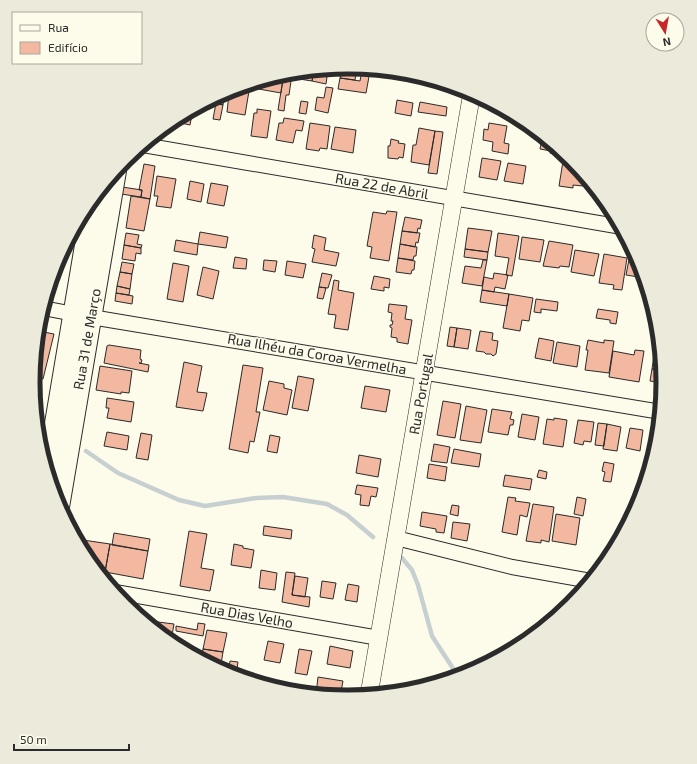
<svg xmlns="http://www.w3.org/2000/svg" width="697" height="764" font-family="'Exo 2',sans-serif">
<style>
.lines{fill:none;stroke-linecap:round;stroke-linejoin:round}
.stream{stroke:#c7d0d0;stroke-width:4.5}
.building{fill:#f2b8a0;stroke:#2b2b2b}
.minor-casing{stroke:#2b2b2b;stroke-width:16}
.tertiary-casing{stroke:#2b2b2b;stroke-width:18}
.secondary-casing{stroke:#2b2b2b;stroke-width:22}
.minor{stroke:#fdfbea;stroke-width:14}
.tertiary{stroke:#fdfbea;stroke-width:17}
.secondary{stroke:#fdfbea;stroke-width:20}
.labels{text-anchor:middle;stroke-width:3;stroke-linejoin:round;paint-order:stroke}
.street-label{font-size:14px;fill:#2b2b2b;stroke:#fdfbea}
.rim{fill:none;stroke:#2b2b2b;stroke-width:5}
</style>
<rect width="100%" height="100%" fill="#fdfbea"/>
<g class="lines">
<path class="stream" d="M86 451 118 473 179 500 205 506 256 498 283 497 327 504 347 515 373 537
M402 558 412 570 418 585 432 636 454 670 461 676"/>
</g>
<path class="building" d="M342 67H357L355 80 340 78Z
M321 69 328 70 326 84 312 81 314 70Z
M377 69 396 71 395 75 377 71Z
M314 70 312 81 280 76V75L287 73Z
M362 70 370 71 366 93 338 89 340 78 360 81Z
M271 77 283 79 281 93 253 88 254 82Z
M283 79 291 81 289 95H286L284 111 278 110Z
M254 82 253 88 244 87 245 85Z
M326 87 333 88 328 113 315 110 317 97 324 98Z
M240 90 249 91 245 115 227 112 229 94 236 95V93H239Z
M225 92 223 105 207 102Z
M397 100 413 103 411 116 395 113Z
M301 101 308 102 306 114 299 113Z
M420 102 447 107 446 116 418 112Z
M216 103 223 105 220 120 213 119Z
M193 109 190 125 176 122 177 118Z
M257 109 271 111 267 138 251 136 254 113H257Z
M284 118 304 121 302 131 296 130 293 143 276 140 279 123H283Z
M310 123 330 126 327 149 320 148 319 151 306 149Z
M489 123 507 126 504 143 509 144 508 154 492 151 493 142 483 140 484 129 488 130Z
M335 127 356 130 353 153 331 149Z
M419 128 435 131 429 165 411 162 413 145H416Z
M435 131 443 132 437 174 428 173Z
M543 135 558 148 557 155 550 153 551 151 540 149Z
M391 139 399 141 398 143 405 144 403 158 399 157 398 159 388 158V146H390Z
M564 155 568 156 572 159 585 175 583 186 573 185V188L559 186Z
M482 158 501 161 497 180 479 177Z
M508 163 526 166 523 184 504 181Z
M144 164 155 166 150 199 141 197 142 190H139Z
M157 176 176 179 171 208 156 206 158 196H154Z
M190 181 204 184 201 202 187 199Z
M211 183 228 186 224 206 207 203Z
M122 187 142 190 141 197 121 194Z
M131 196 150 199 144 231 126 228Z
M387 211 397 212 389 261 370 258 372 247 367 246 373 212 386 214Z
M405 217 422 220 420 229 418 228 417 233 402 231Z
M468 228 492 231 488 252 465 249Z
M402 231 420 233 418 243 416 242 415 247 400 244Z
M200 232 228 237 226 248 198 244Z
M126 233 139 235 137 244 142 245 141 248 124 245Z
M498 233 519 236 512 276 506 275 509 258 495 256Z
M314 235 326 238 324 250 339 253 336 266 312 262 315 249 312 248Z
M522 237 544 240 540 262 519 259Z
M176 240 198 244 197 255 174 251Z
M549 241 573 245 569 267 560 266 559 268 543 266Z
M400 244 417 247 416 256H414L413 260 398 258Z
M124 245 141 248V254L136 253 135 261 122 259Z
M465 249 488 252 487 260 464 257Z
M575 250 599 254 594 276 571 272Z
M604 254 627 258 622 290 613 289 614 285 599 283Z
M630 254 637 256 645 278 626 275Z
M235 257 247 259 246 269 233 268Z
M398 258 415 261 414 270H412L411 274 396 272Z
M264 260 277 261 275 272 263 270Z
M483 260H487L482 286 462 283 465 266 481 268Z
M287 261 306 264 303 278 285 275Z
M122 262 134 264 132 274 120 272Z
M173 263 189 266 183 302 167 299Z
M203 267 219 271 213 299 197 295Z
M120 272 132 274 130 289 117 286Z
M322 273 332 275 328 288 319 287Z
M494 273 508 275 505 289 495 287 494 292 482 290 484 277 493 279Z
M374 276 390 279 389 288 384 287V291L371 289Z
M334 280 339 281 338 290 354 293 348 330 334 328 336 315 328 314Z
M117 286 130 289 129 295 116 293Z
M319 287 326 288 323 299 317 298Z
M482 290 509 294 507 306 480 302Z
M116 293 133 296 132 304 115 301Z
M509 294 533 298 529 321 522 320 520 331 503 328Z
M536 299 558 302 557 311 541 309V313L534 312Z
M389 304 407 306 405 319 412 320 408 344 397 342V338L391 337 392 328 390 327V325H392L393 321H391L392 313 388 312Z
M598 309 618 312 616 324 610 323V320L596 318Z
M658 326 663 371 652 369Z
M450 327 457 328 454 347 447 346Z
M457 328 471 330 468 349 454 347Z
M38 331 54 334 43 379 33 377Z
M480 331 493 333 492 340 498 341 496 354 493 356 491 354H486L484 352 476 351Z
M539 338 554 341 551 361 535 358Z
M588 340 604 343V340L614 341 609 373 585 370 588 350H586Z
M557 342 580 346 577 367 553 363Z
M109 345 141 350 140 359 142 360 141 363H139L149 365 148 372 104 363 107 346Z
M635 350 644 351 639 382 609 377 613 351 634 355Z
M184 362 202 366 197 392 207 393 203 411 176 407Z
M243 365 263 368 256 412H260L254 442 250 441 248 453 229 449Z
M100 366 132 371 129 393 121 392V394L96 390Z
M652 369 659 370 657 382 650 381Z
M298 376 314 379 308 411 292 408Z
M269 381 284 384V388L292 390 287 415 263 410Z
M365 386 390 390 386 412 361 408Z
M107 398 134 402 131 422 107 418 109 408H106Z
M443 401 461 404 455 438 437 435Z
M466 406 487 410 481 443 460 440Z
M492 409 512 412 510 419 514 420 513 425H510L508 435 488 432Z
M522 414 539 417 535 440 518 437Z
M554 418 567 420 563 447 543 444 547 419 554 420Z
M578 420 594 422 591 442 584 441 583 445 574 443Z
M598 423 607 424 604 446 595 445Z
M607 424 621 427 617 451 603 449Z
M630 428 643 430 640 451 626 448Z
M107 432 129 436 127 450 104 446Z
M656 432 659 433 658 444 653 460H652Z
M141 433 152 435 148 460 136 458Z
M270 435 280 437 277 453 267 451Z
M434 444 450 447 447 463 431 461Z
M454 449 481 454 479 467 451 463Z
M359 455 381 459 378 477 356 473Z
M604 462 614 464 611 482 603 481 605 472 602 471Z
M649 463 652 464 648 477H647Z
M429 464 447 467 445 481 427 478Z
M539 470 547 472 546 479 537 477Z
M505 475 532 479 530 490 503 486Z
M357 485 378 488 376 497 371 496 369 506 360 505 361 495 355 494Z
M508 497 516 498 515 501 530 503 527 517 520 515 517 535 502 532Z
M577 497 586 499 583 516 574 514Z
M533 504 554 507 549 542 541 540V543L526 541Z
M452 505 459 506 458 516 450 514Z
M422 512 447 516 444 533 436 532V529L420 526Z
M556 514 580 518 576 545 552 541Z
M453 522 470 524 467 541 451 538Z
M264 526 292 530 291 539 263 535Z
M189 531 207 534 201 568 214 570 210 591 180 586Z
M114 533 150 539 148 551 112 545Z
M76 539 110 544 105 572 97 570 86 557Z
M110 544 148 551 143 579 105 572Z
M234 544 243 546V548L254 550 251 568 231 565Z
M261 570 277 573 275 590 259 588Z
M286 572 295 573 292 595 310 597 309 607 282 602Z
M295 576 308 578 305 597 292 595Z
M322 581 336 583 333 599 320 597Z
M348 584 359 586 357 602 345 600Z
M158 622 174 624 171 641 173 642V644L157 631Z
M198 623 205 624 203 636 176 631V626L197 630Z
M207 630 227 633 223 652 203 649Z
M268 641 284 644 280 663 264 660Z
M330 646 353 651 350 668 327 664Z
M203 649 223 652 220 670 201 659Z
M299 649 312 651 307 675 295 673Z
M230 661 238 662 236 676 228 674Z
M318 677 343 681 340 697 320 694H316Z"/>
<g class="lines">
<defs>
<path id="minor" d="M143 145 622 227
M43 308 74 314
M91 317 661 412
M396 538 512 567 591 581
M115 592 379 638"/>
<path id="tertiary" d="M369 695 472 92"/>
<path id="secondary" d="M47 471 93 198
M59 507 116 171"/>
</defs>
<use href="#minor" class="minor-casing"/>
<use href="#tertiary" class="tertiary-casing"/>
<use href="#secondary" class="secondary-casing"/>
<use href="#minor" class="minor"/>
<use href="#tertiary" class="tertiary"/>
<use href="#secondary" class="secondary"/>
</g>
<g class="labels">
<g class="street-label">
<text transform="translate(382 186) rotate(10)" y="5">Rua 22 de Abril</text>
<text transform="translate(87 339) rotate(-80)" y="5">Rua 31 de Março</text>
<text transform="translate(317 354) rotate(10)" y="5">Rua Ilhéu da Coroa Vermelha</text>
<text transform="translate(421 394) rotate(-80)" y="5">Rua Portugal</text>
<text transform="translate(247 615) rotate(10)" y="5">Rua Dias Velho</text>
</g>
</g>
<path d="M0 0H697V764H0ZM40 382a308 308 0 1 1 616 0a308 308 0 1 1-616 0Z" fill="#eceadb" fill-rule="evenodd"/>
<path class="rim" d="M40 382a308 308 0 1 1 616 0a308 308 0 1 1-616 0Z"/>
<rect x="12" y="12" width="130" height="52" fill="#fdfbea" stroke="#a9a89e"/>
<rect x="20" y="25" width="20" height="6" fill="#fdfbea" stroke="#a9a89e"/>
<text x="48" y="32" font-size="12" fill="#2b2b2b">Rua</text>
<rect x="20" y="42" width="20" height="12" fill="#f2b8a0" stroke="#a9a89e"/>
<text x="48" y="52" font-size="12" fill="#2b2b2b">Edifício</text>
<g transform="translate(665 32) rotate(169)"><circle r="19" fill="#fdfbea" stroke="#a9a89e"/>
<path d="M0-3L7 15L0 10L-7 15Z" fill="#c62828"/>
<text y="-6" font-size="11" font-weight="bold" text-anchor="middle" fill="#2b2b2b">N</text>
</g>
<path d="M14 744v6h115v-6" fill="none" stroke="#2b2b2b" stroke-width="2"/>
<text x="20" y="744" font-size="12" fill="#2b2b2b" stroke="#fdfbea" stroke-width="3" paint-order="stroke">50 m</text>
</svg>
